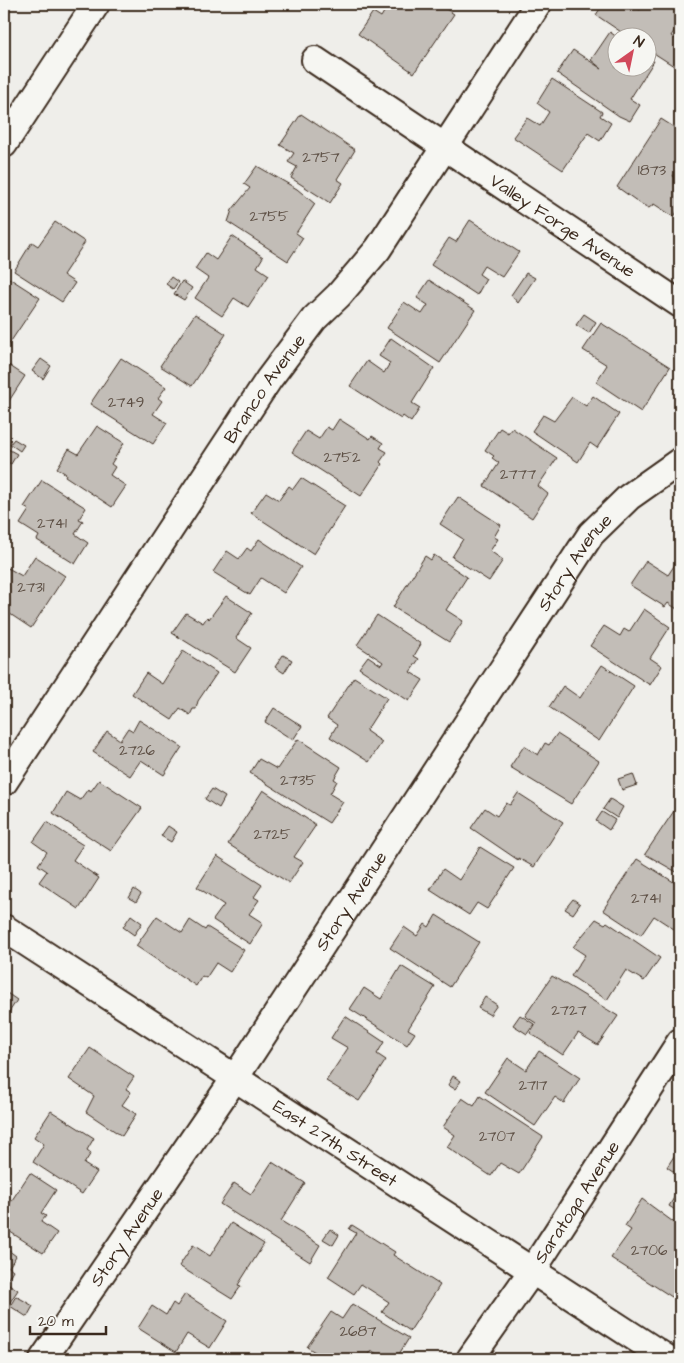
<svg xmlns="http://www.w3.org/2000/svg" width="684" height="1363" font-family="'Architects Daughter',sans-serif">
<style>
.building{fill:#c2bdb7;stroke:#3b2a1e}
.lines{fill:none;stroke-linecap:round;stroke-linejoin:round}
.minor-casing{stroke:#3b2a1e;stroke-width:30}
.minor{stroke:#f6f6f2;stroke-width:26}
.labels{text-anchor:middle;stroke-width:4;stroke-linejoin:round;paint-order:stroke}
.number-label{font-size:15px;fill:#5d4f44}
.street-label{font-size:18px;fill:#3b2a1e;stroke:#f6f6f2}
</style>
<rect width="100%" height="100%" fill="#efeeea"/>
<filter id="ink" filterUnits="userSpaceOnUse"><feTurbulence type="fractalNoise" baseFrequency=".02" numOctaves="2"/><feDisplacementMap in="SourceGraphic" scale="10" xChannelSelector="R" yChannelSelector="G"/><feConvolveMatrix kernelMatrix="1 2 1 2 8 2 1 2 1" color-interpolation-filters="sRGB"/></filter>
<g filter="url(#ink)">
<path class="building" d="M389 4H438L454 14 414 73 358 34 373 12 381 17Z
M603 4H631L640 10 641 8 634 4H680V22L671 36 680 42V70L646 48V38H630L596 15Z
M610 32 618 38 616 68H646V57L654 61 630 99 640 105 630 121 619 116 557 73 573 50 602 69 591 60Z
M552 79 602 112 600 116 611 123 600 141 588 133 563 170 513 137 527 118 540 126 549 112 537 103Z
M301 114 355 150 337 179 343 183 330 203 291 178 297 167 288 162 294 153 280 145Z
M661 119 680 131V164L673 176 680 181V206L674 217 654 204 649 208 641 204 617 187Z
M257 166 297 189 315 204 296 233 303 238 288 261 228 222 232 210 250 188 244 184Z
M470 220 519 252 502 277 484 266 479 274 486 279 477 295 431 265 449 238 456 242Z
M55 222 85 242 63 275 75 283 62 302 14 271 32 242 38 246Z
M232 236 263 257 257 267 269 275 248 307 234 298 222 316 195 298 208 278 195 269 206 253 216 260Z
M526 273 535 278 518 303 511 295Z
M171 277 178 282 173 289 166 284Z
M9 278 40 298 5 350 4 286Z
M429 280 475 310 440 363 387 328 404 302 422 314 428 305 417 298Z
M182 281 192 288 184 300 174 294Z
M195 314 226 334 192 386 160 366Z
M584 314 596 322 589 333 576 325Z
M601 323 670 367 641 412 596 382 607 365 583 350Z
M391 338 434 368 412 403 420 408 411 422 403 416 401 419 350 386 367 361 384 373 390 363 379 356Z
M121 358 166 387 158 398 162 401 153 414 167 423 153 444 90 404Z
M41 359 51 366 43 379 32 371Z
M4 362 25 376 7 404 4 402Z
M593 396 619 414 597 448 590 443 578 462 532 431 543 415 554 421 572 397 586 406Z
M339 419 370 439 372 436 383 443 380 448 387 452 380 462 382 464 361 496 292 452 306 431 319 439 327 427 332 430Z
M97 426 124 443 111 464 115 467 110 475 126 486 112 507 65 476 66 474 57 468 69 449 78 454Z
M500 428 508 433 512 428 557 458 538 486 548 494 532 518 484 486 499 463 492 458 494 456 485 450Z
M14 439 24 445 20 451 10 444Z
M6 448 17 454 11 464 4 460Z
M301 478 345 506 314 554 251 513 266 492 279 500 289 486 293 489Z
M42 480 86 508 79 519 83 521 75 534 88 543 75 564 37 540 39 536 20 524 29 510 24 507Z
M458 497 501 525 494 537 498 539 490 551 503 560 489 581 452 557 463 539 440 524Z
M259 539 301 567 284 593 261 578 250 595 213 572 227 551 239 559 247 548 251 551Z
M434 555 467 577 446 610 463 621 449 642 393 607 425 556 431 560Z
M35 556 65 576 31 628 4 610 6 600 4 598V574L8 568 22 576Z
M680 557V611L668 603 665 607 630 585 646 561 668 575Z
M226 596 252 613 236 638 251 648 235 672 172 633 186 613 203 623 207 617 209 619Z
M644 609 670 627 650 658 662 666 650 685 590 646 604 626 620 636 624 629 629 632Z
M377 615 421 644 414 656 419 659 410 672 423 680 409 701 359 668 368 656 381 665 383 662 357 645Z
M183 651 217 673 198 701 196 709H193L190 715 180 708 172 720 132 694 146 673 162 684Z
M283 655 292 660 284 673 275 667Z
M602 665 634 686 599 741 549 707 563 686 580 698Z
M354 677 387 698 366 731 382 742 369 762 330 737 337 725 327 718Z
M274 708 302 726 293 740 265 722Z
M139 720 182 747 164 775 141 760 130 776 93 752 107 731 120 740 128 728 133 731Z
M557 734 599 761 571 804 510 767 524 746 538 755 545 743 549 745Z
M298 739 341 767 334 779 337 781 330 794 343 802 329 823 250 773 259 759 277 769Z
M633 774 637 785 622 790 618 779Z
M99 780 142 808 111 851 53 813 66 792 80 800 88 789 91 791Z
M212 789 225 797 219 808 205 799Z
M263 790 316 825 294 857 303 862 289 883 228 844Z
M518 793 563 822 534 867 518 858V860L471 828 485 808 497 816 506 803 510 805Z
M610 799 623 807 617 818 603 809Z
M680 802V874L645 854Z
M602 812 615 820 609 830 596 821Z
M47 822 83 845 73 860 99 878 79 909 39 882 47 871 38 865 47 852 33 842Z
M168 826 177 832 171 842 161 836Z
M480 847 514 868 487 909 477 903 469 915 430 890 443 869 459 880Z
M217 856 262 885 254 897 259 900 249 914 263 923 250 944 213 920 224 905 197 887Z
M637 859 680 886V919L677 922 680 926 677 931 654 916 641 935 603 910Z
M134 889 141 894 136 902 129 898Z
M573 899 580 904 573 914 565 909Z
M131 915 142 923 134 935 123 927Z
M436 915 479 942 450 987 390 948 404 927 417 936 425 924 429 927Z
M157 916 182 933 190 920 205 930 207 927 244 950 230 972 216 963 206 978 202 976 196 986 136 946Z
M596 919 605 924 607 922 660 958 644 981 626 970 607 1000 571 976 585 955 573 947Z
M401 966 435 987 408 1029 415 1033 407 1045 350 1009 364 988 381 999Z
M552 976 618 1016 598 1045 578 1033 563 1055 530 1033 536 1023 525 1016Z
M4 991 17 1000 4 1020Z
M485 997 497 1005 490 1015 478 1008Z
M520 1015 534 1024 527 1034 513 1025Z
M345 1016 384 1042 377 1054 386 1060 359 1101 326 1081 348 1048 331 1038Z
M90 1048 134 1077 126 1089 131 1092 122 1105 136 1114 122 1136 86 1112 94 1096 69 1079Z
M539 1051 580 1078 564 1103 555 1097 535 1126 485 1092 508 1058 526 1070Z
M453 1076 461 1081 455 1089 448 1085Z
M480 1096 543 1137 519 1174 500 1163 491 1176 447 1147 455 1135 443 1127 462 1098 474 1106Z
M51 1111 94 1138 87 1150 91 1153 84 1164 97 1172 82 1194 33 1162 44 1144 34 1137Z
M680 1147V1176L667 1167Z
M272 1162 305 1183 281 1221 320 1245 310 1262 220 1204 234 1183 251 1194Z
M30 1173 56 1190 41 1213 46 1216 41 1222 57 1233 43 1253 4 1228V1212Z
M680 1188V1213L669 1206Z
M642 1199 680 1227 676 1239 680 1242V1284L672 1297 611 1258 631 1230 625 1226Z
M231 1223 264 1244 238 1285 241 1286 232 1299 179 1266 193 1245 210 1256Z
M352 1225 395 1252 393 1255 440 1285 410 1331 382 1312 389 1302 361 1284 354 1294 328 1277 356 1233 349 1229Z
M330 1229 339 1235 333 1245 323 1239Z
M4 1247 16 1256 9 1267 13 1270 6 1282 18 1290 4 1311Z
M185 1294 227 1321 210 1348 187 1334 176 1352 138 1328 152 1306 166 1315 173 1303 177 1306Z
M16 1296 33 1306 27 1317 10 1306Z
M352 1304 409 1338 396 1359H384L371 1350 365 1359H326L307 1347 331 1312 342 1319Z
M303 1352 314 1359H298Z"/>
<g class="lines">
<defs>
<g id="minor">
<path id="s1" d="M315 60 680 304"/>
<path d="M4 144 96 4"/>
<path id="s2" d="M4 782 269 379 314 319 339 295 378 249 538 4"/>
<path id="s3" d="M4 928 668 1359"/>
<path id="s4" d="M43 1359 235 1078 591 534 629 497 680 461"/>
<path id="s5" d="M470 1359 532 1271 680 1042"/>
</g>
</defs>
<use href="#minor" class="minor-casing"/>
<use href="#minor" class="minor"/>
</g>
</g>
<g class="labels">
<g class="number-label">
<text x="321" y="162">2757</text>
<text x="652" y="175">1873</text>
<text x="269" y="221">2755</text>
<text x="126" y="407">2749</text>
<text x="342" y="462">2752</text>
<text x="518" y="479">2777</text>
<text x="52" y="528">2741</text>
<text x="31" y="592">2731</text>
<text x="137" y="755">2726</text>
<text x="298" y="785">2735</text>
<text x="272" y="839">2725</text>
<text x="646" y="903">2741</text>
<text x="569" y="1015">2727</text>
<text x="533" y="1090">2717</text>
<text x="497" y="1141">2707</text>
<text x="649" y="1255">2706</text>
<text x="358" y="1336">2687</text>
</g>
<g class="street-label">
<text dy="6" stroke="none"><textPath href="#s1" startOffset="298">Valley Forge Avenue</textPath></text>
<text dy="6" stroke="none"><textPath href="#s2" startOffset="472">Branco Avenue</textPath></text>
<text dy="6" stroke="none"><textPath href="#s4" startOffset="958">Story Avenue</textPath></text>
<text dy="6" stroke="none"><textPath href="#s4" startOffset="552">Story Avenue</textPath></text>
<text dy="6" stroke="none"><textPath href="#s3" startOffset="395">East 27th Street</textPath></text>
<text dy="6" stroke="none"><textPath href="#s5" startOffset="190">Saratoga Avenue</textPath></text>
<text dy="6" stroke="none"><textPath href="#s4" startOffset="148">Story Avenue</textPath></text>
</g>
</g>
<rect width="684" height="1363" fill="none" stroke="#f6f6f2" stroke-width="20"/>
<rect x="10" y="10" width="664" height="1343" fill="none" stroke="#3b2a1e" stroke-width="2" filter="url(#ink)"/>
<g transform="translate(632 52) rotate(33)"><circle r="24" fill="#f6f6f2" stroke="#aba49d"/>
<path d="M0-4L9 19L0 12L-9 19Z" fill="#d1495b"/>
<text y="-8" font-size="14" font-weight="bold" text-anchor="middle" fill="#3b2a1e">N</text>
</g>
<path d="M30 1326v8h76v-8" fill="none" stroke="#3b2a1e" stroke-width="2.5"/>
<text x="38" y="1326" font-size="15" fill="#3b2a1e" stroke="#f6f6f2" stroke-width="4" paint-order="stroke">20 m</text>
</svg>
